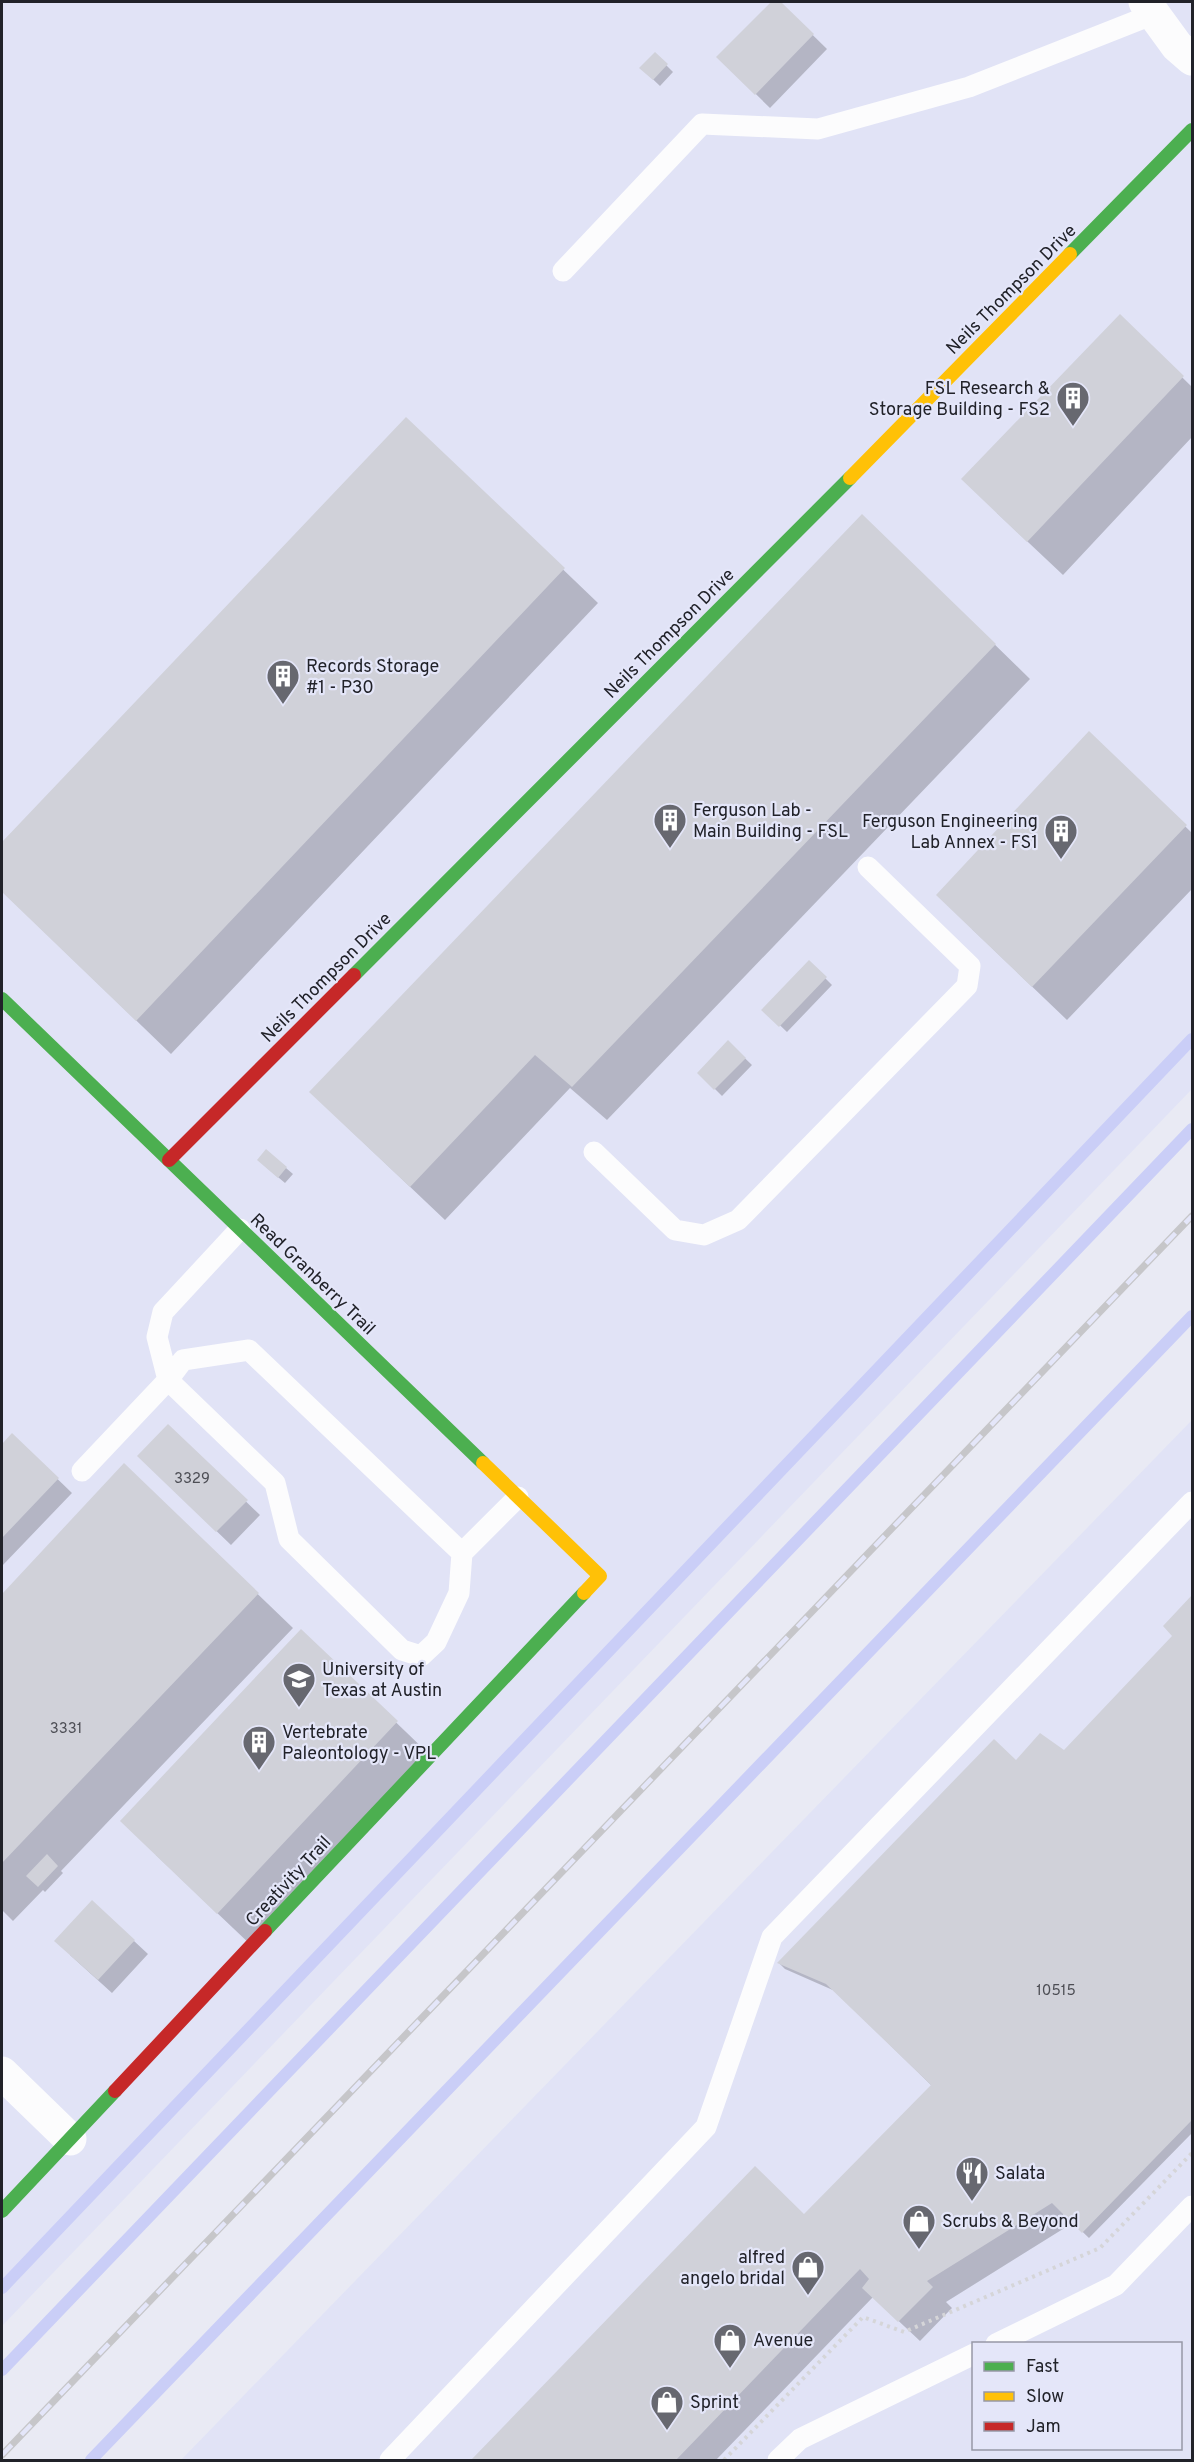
<svg xmlns="http://www.w3.org/2000/svg" width="1194" height="2462" font-family="Overpass,sans-serif">
<style>
.built{fill:#e1e3f6;fill-rule:evenodd}
.shadow{fill:#0003}
.lines{fill:none;stroke-linecap:round;stroke-linejoin:round}
.stream{stroke:#cacef7;stroke-width:12}
.building{fill:#d0d1d9}
.path{stroke:#d5d5d8;stroke-width:4;stroke-dasharray:3 4.5;stroke-linecap:butt}
.lane{stroke:#fcfcfd;stroke-width:21}
.street{stroke:#fcfcfd;stroke-width:33}
.fast{stroke:#4caf50;stroke-width:14}
.slow{stroke:#ffc107;stroke-width:14}
.jam{stroke:#c62828;stroke-width:14}
.rail-casing{stroke:#c6c6c9;stroke-width:7}
.rail{stroke:#e4e6f9;stroke-width:4.5;stroke-dasharray:14;stroke-linecap:butt}
.labels{text-anchor:middle;stroke-width:4.5;stroke-linejoin:round;paint-order:stroke}
.number-label{font-size:15px;fill:#4d4e55}
.street-label{font-size:18px;fill:#212229;stroke:#e4e6f9}
.poi-label{font-size:18px;fill:#212229;stroke:#e4e6f9;text-anchor:start}
</style>
<rect width="100%" height="100%" fill="#e9eaf4"/>
<path class="built" d="M2 2H1192V1089L2 2326Z
M1192 1420V2460H181ZM974 2344H1180V2448H974Z"/>
<path class="shadow" d="M773 2H779L827 49 770 108 718 57Z
M655 54 673 72 660 86 641 68Z
M1120 316 1192 387V437L1063 575 997 513Z
M406 419 598 603 171 1054 2 891V844Z
M863 516 1030 679 607 1120 570 1088 445 1220 346 1126Z
M1089 733 1192 833V889L1067 1020 972 929Z
M809 962 832 985 787 1032 764 1010Z
M728 1042 752 1065 722 1096 699 1073Z
M266 1167 286 1168 293 1174 285 1183Z
M168 1426 260 1515 231 1545 153 1470Z
M12 1435 72 1493 2 1566V1446Z
M124 1466 293 1628 61 1871 63 1873 45 1892 43 1890 13 1921 2 1910V1596Z
M1192 1598V2133L1089 2238 1064 2214 1062 2216 1071 2224 946 2302 952 2308 920 2341 873 2297 716 2460H473L755 2168 804 2216 932 2086 835 1991 785 1969 779 1963 1016 1763 1065 1752 1174 1636 1165 1626Z
M301 1631 432 1757 253 1947 156 1855Z
M134 1941 148 1954 112 1993 70 1955Z"/>
<g class="lines">
<path class="stream" d="M2 2288 1192 1039
M2 2370 1192 1129
M91 2460 1192 1316"/>
</g>
<path class="building" d="M771 2H781L814 34 755 95 716 57Z
M655 52 668 64 653 80 639 68Z
M1120 314 1184 376 1027 542 961 479Z
M406 417 565 568 136 1021 2 892V842Z
M862 514 996 644 572 1087 535 1055 410 1187 309 1092Z
M1089 731 1187 825 1032 987 936 895Z
M809 960 827 977 779 1027 761 1010Z
M728 1040 746 1058 714 1090 697 1073Z
M266 1149 287 1167 278 1178 257 1160Z
M168 1424 248 1500 216 1532 137 1456Z
M12 1433 59 1478 2 1538V1444Z
M124 1463 259 1593 2 1863V1594Z
M1192 1595V2120L1082 2233 1052 2203 927 2281 933 2287 898 2322 862 2288 869 2279 860 2269 676 2460H471L755 2166 804 2214 931 2085 826 1984 777 1963 994 1739 1016 1760 1040 1733 1064 1750 1172 1636 1163 1626Z
M301 1629 398 1721 217 1914 120 1821Z
M47 1854 58 1866 38 1887 26 1876Z
M92 1900 135 1940 98 1980 54 1941Z"/>
<g class="lines">
<path class="path" d="M724 2460 863 2317 904 2332 1100 2248 1192 2153"/>
<path class="lane" d="M563 271 702 124 818 129 969 87 1154 14
M594 1152 675 1230 704 1235 738 1220 967 986 970 966 868 867
M82 1471 168 1380 157 1337 163 1312 240 1229
M462 1553 249 1350 183 1360 168 1380 275 1483 289 1539 402 1650 421 1656 436 1642 459 1593 462 1553 518 1497
M996 2344 1116 2285 1192 2206
M390 2460 706 2127 772 1937 1192 1502
M778 2460 800 2439 974 2354"/>
<path class="street" d="M1145 2 1177 46 1192 59
M2 2073 70 2139"/>
<path class="fast" d="M1070 254 1192 130
M354 975 850 478
M2 999 483 1463
M265 1931 584 1593
M2 2211 115 2091"/>
<path class="slow" d="M850 478 1070 254
M483 1463 600 1576 584 1593"/>
<path class="jam" d="M169 1160 354 975
M115 2091 265 1931"/>
<defs>
<path id="rail" d="M2 2455 1192 1216"/>
</defs>
<use href="#rail" class="rail-casing"/>
<use href="#rail" class="rail"/>
</g>
<defs>
<symbol id="building-pin" viewBox="-11 -11 22 30"><path d="M0 17L-7.5 6A9.5 9.5 0 1 1 7.5 6Z" fill="#676870" stroke="#e4e6f9"/><path d="M-4-6H4V6H1V3H-1V6H-4ZM-2.5-4.3h1.7v1.8h-1.7ZM.8-4.3h1.7v1.8H.8ZM-2.5-1h1.7V.8h-1.7ZM.8-1h1.7V.8H.8Z" fill="#fff"/></symbol>
<symbol id="university-pin" viewBox="-11 -11 22 30"><path d="M0 17L-7.5 6A9.5 9.5 0 1 1 7.5 6Z" fill="#676870" stroke="#e4e6f9"/><path d="M0-5L7-2L0 1L-7-2ZM-4 1L0 2.5L4 1V4Q0 6-4 4Z" fill="#fff"/></symbol>
<symbol id="restaurant-pin" viewBox="-11 -11 22 30"><path d="M0 17L-7.5 6A9.5 9.5 0 1 1 7.5 6Z" fill="#676870" stroke="#e4e6f9"/><path d="M-5-6h1v4h1v-4h1v4h1v-4h1v5L-1.5 .5V6h-2V.5L-5-1ZM5-6V6H3V1.5H1.5Q1.5-4 5-6Z" fill="#fff"/></symbol>
<symbol id="shop-pin" viewBox="-11 -11 22 30"><path d="M0 17L-7.5 6A9.5 9.5 0 1 1 7.5 6Z" fill="#676870" stroke="#e4e6f9"/><path d="M-5-2.5h2.3a2.7 3.5 0 0 1 5.4 0H5L5.5 6h-11ZM-1.5-2.5h3a1.5 2.3 0 0 0-3 0Z" fill="#fff"/></symbol>
</defs>
<g fill-rule="evenodd">
<use href="#building-pin" x="1054" y="379" width="38" height="52"/>
<use href="#building-pin" x="264" y="657" width="38" height="52"/>
<use href="#building-pin" x="651" y="801" width="38" height="52"/>
<use href="#building-pin" x="1042" y="812" width="38" height="52"/>
<use href="#university-pin" x="280" y="1660" width="38" height="52"/>
<use href="#building-pin" x="240" y="1723" width="38" height="52"/>
<use href="#restaurant-pin" x="953" y="2154" width="38" height="52"/>
<use href="#shop-pin" x="900" y="2202" width="38" height="52"/>
<use href="#shop-pin" x="789" y="2248" width="38" height="52"/>
<use href="#shop-pin" x="711" y="2321" width="38" height="52"/>
<use href="#shop-pin" x="648" y="2383" width="38" height="52"/>
</g>
<g class="labels">
<g class="number-label">
<text x="192" y="1483">3329</text>
<text x="66" y="1733">3331</text>
<text x="1056" y="1995">10515</text>
</g>
<g class="street-label">
<text transform="translate(1011 289) rotate(-45)" y="6">Neils Thompson Drive</text>
<text transform="translate(669 633) rotate(-45)" y="6">Neils Thompson Drive</text>
<text transform="translate(326 977) rotate(-45)" y="6">Neils Thompson Drive</text>
<text transform="translate(313 1274) rotate(44)" y="6">Read Granberry Trail</text>
<text transform="translate(288 1881) rotate(-47)" y="6">Creativity Trail</text>
</g>
<g class="poi-label">
<text x="1050" y="394" text-anchor="end">FSL Research &amp;<tspan x="1050" dy="21">Storage Building - FS2</tspan></text>
<text x="306" y="672">Records Storage<tspan x="306" dy="21">#1 - P30</tspan></text>
<text x="693" y="816">Ferguson Lab -<tspan x="693" dy="21">Main Building - FSL</tspan></text>
<text x="1038" y="827" text-anchor="end">Ferguson Engineering<tspan x="1038" dy="21">Lab Annex - FS1</tspan></text>
<text x="322" y="1675">University of<tspan x="322" dy="21">Texas at Austin</tspan></text>
<text x="282" y="1738">Vertebrate<tspan x="282" dy="21">Paleontology - VPL</tspan></text>
<text x="995" y="2179">Salata</text>
<text x="942" y="2227">Scrubs &amp; Beyond</text>
<text x="785" y="2263" text-anchor="end">alfred<tspan x="785" dy="21">angelo bridal</tspan></text>
<text x="753" y="2346">Avenue</text>
<text x="690" y="2408">Sprint</text>
</g>
</g>
<rect width="1194" height="2462" fill="none" stroke="#212229" stroke-width="6"/>
<rect x="972" y="2342" width="210" height="108" fill="#e4e6f9" stroke="#9698a6" stroke-width="1.5"/>
<rect x="984" y="2362" width="30" height="9" fill="#4caf50" stroke="#9698a6" stroke-width="1.5"/>
<text x="1026" y="2372" font-size="18" fill="#212229">Fast</text>
<rect x="984" y="2392" width="30" height="9" fill="#ffc107" stroke="#9698a6" stroke-width="1.5"/>
<text x="1026" y="2402" font-size="18" fill="#212229">Slow</text>
<rect x="984" y="2422" width="30" height="9" fill="#c62828" stroke="#9698a6" stroke-width="1.5"/>
<text x="1026" y="2432" font-size="18" fill="#212229">Jam</text>
</svg>
